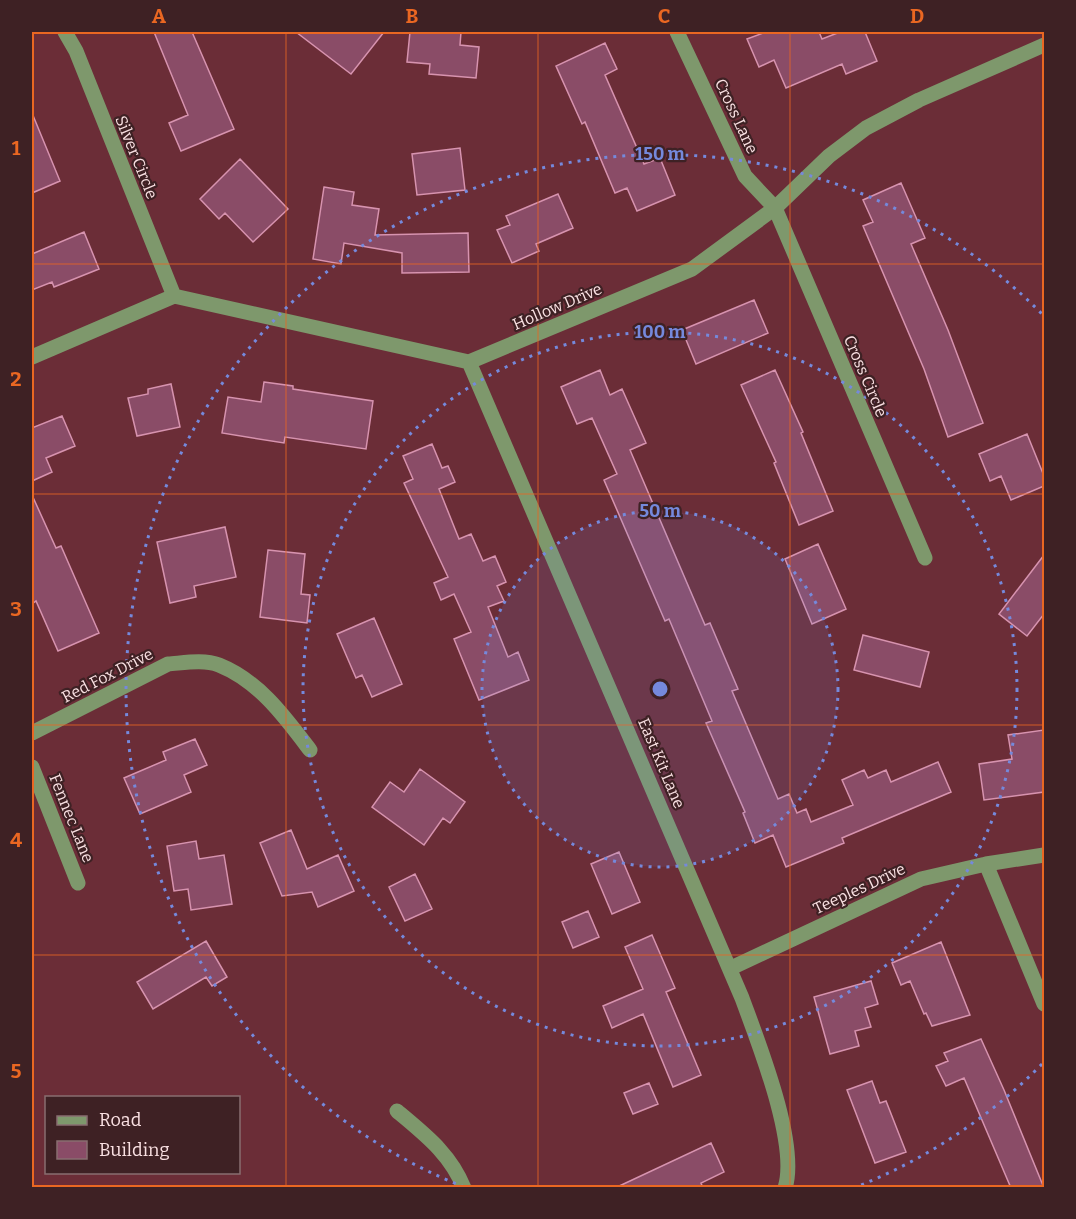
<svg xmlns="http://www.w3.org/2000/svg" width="1076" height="1219" font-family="Bitter,serif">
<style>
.building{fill:#8a4c67;stroke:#d793af;stroke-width:1.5}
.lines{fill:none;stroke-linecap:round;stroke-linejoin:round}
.minor{stroke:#7e986c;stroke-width:15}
.grid{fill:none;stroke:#ea6722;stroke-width:1.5;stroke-opacity:0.55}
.ring{fill:none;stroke:#7589dc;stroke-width:3;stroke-dasharray:3 6}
.labels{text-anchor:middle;stroke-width:4.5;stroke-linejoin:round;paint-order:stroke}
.street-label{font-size:16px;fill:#fae1e3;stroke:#3e2124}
.centre{fill:#7589dc;stroke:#3e2124;stroke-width:3}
.ring-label{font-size:18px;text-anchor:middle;font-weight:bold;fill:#7589dc;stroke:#3e2124;stroke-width:4.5;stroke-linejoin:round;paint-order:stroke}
.neatline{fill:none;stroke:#ea6722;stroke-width:2}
.grid-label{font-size:20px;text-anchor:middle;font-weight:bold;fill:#ea6722}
</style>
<rect width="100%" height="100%" fill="#6b2d37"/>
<path class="building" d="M154 32H192L234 129 181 151 169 123 188 115Z
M296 32H384L351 74Z
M410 32H461L460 45 479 47 476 78 429 74 430 64 407 62Z
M766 32H819L822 39 840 32H865L877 61 846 74 842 64 786 88 774 60 759 67 747 39Z
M605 43 617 69 605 75 644 164 660 158 675 195 637 211 627 188 615 193 585 122 582 124 556 66Z
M32 113 60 181 32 193Z
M460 148 465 190 417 195 412 154Z
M240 159 288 209 253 242 225 213 219 219 200 199Z
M901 183 925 238 911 244 948 330 983 423 948 437 924 369 863 226 873 222 863 200Z
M324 187 354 192 352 205 379 209 375 235 468 233 469 272 402 273V253L344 243 341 264 313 259Z
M558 194 573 228 536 244 539 251 512 263 497 230 510 225 506 216Z
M84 232 99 269 54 287 52 282 32 290V254Z
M754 300 768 333 696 364 682 330Z
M600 370 610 395 622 389 646 443 630 450 705 625 710 623 738 689 732 691 778 799 789 794 797 813 806 809 811 822 853 805 842 780 864 770 868 778 886 770 891 782 938 762 951 792 842 838 844 843 786 867 773 835 755 843 743 813 745 812 706 723 712 721 669 619 665 621 604 480 617 474 592 418 577 424 561 387Z
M775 370 803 432 801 433 833 511 799 525 774 463 776 462 741 385Z
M264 382 293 386V389L373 401 366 449 285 437 284 443 222 433 228 397 261 402Z
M171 384 180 427 137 436 128 398 148 394V389Z
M62 416 75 446 46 458 52 472 32 481V426V428Z
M1027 434 1044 476V486L1011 500 1001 476 990 481 979 454Z
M432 444 442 468 448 466 455 482 439 489 459 539 471 534 483 561 495 556 506 582 497 586 504 601 488 607 508 657 518 652 529 680 479 700 454 639 471 632 454 594 441 600 434 583 448 577 404 483 413 479 403 456Z
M32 495 56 548 61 546 99 633 58 651 36 601 32 604Z
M225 527 236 577 194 586 196 597 170 603 157 542Z
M818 544 846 609 812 624 785 559Z
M268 550 305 554 301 594 310 595 307 623 260 617Z
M1044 555V614L1027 636 999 614Z
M374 618 402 684 372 697 362 675 356 678 337 634Z
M863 635 929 652 920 687 854 670Z
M1044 730V792L984 800 979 764 1012 759 1008 735Z
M195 739 207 765 184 775 191 792 140 814 124 778 166 760 163 752Z
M420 769 465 802 450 823 443 818 424 845 372 807 390 782 404 792Z
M291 830 307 869 338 855 354 891 318 907 312 892 282 896 260 843Z
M196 841 199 859 224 855 232 904 191 910 188 889 174 891 167 846Z
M619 852 640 902 612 914 591 864Z
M415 874 432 909 405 921 389 887Z
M588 911 599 937 573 948 562 922Z
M652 935 675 988 666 992 701 1075 673 1087 643 1014 612 1028 603 1006 643 989 625 947Z
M206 941 227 977 212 986 206 977 153 1009 137 982Z
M941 942 970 1015 932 1026 926 1013 924 1014 910 981 901 985 892 963Z
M871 981 878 1004 865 1008 871 1027 855 1031 859 1046 830 1054 814 997Z
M981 1039 1004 1090 1044 1188H1011L964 1078 946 1086 936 1066 948 1061 944 1053Z
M872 1081 880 1103 886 1101 906 1152 875 1163 847 1090Z
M649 1083 658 1104 633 1114 624 1093Z
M711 1143 724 1172 701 1183 703 1188H615Z"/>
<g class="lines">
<path class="minor" d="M65 32 76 51 174 296
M677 32 745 176 775 208 925 558
M32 357 174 296 469 362 692 269 775 208 829 156 866 128 919 100 1044 45
M469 362 742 998C758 1042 799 1144 785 1188
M32 733 168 664C183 663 204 659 219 665 259 681 285 717 310 750
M32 767 78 883
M986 864 1044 1004
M731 968 921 879 986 864 1044 855
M397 1111C424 1134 450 1153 464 1188"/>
</g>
<path class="grid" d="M286 32V1188M538 32V1188M790 32V1188M32 264H1044M32 494H1044M32 725H1044M32 955H1044"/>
<circle cx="660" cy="689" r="178" fill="#7589dc" fill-opacity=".12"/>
<g class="ring">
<circle cx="660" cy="689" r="178"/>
<circle cx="660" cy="689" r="357"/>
<path d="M1042 1064A535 535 0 0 1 856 1187M464 1187A535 535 0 1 1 1042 314"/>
</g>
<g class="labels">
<g class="street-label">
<text transform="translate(737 116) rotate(65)" y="6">Cross Lane</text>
<text transform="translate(137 157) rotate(68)" y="6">Silver Circle</text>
<text transform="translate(557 306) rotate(-23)" y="6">Hollow Drive</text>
<text transform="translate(866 376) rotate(67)" y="6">Cross Circle</text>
<text transform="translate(107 675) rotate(-27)" y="6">Red Fox Drive</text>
<text transform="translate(662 763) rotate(67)" y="6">East Kit Lane</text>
<text transform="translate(72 818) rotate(68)" y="6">Fennec Lane</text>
<text transform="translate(859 888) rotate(-25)" y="6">Teeples Drive</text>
</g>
</g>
<circle cx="660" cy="689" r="9" class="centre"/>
<g class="ring-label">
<text x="660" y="160">150 m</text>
<text x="660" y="338">100 m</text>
<text x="660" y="517">50 m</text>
</g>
<rect width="1076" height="1219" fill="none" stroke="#3e2124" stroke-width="66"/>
<rect x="45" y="1096" width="195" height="78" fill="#3e2124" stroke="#896e70" stroke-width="1.5"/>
<rect x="57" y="1116" width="30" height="9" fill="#7e986c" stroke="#896e70" stroke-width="1.5"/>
<text x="99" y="1126" font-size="18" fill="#fae1e3">Road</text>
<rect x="57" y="1141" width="30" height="18" fill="#8a4c67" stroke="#896e70" stroke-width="1.5"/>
<text x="99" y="1156" font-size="18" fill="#fae1e3">Building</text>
<rect x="33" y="33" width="1010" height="1153" class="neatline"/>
<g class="grid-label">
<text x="159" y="23">A</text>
<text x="412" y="23">B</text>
<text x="664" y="23">C</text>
<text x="917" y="23">D</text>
<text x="16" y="155">1</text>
<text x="16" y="386">2</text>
<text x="16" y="616">3</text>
<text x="16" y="847">4</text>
<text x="16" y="1078">5</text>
</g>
</svg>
